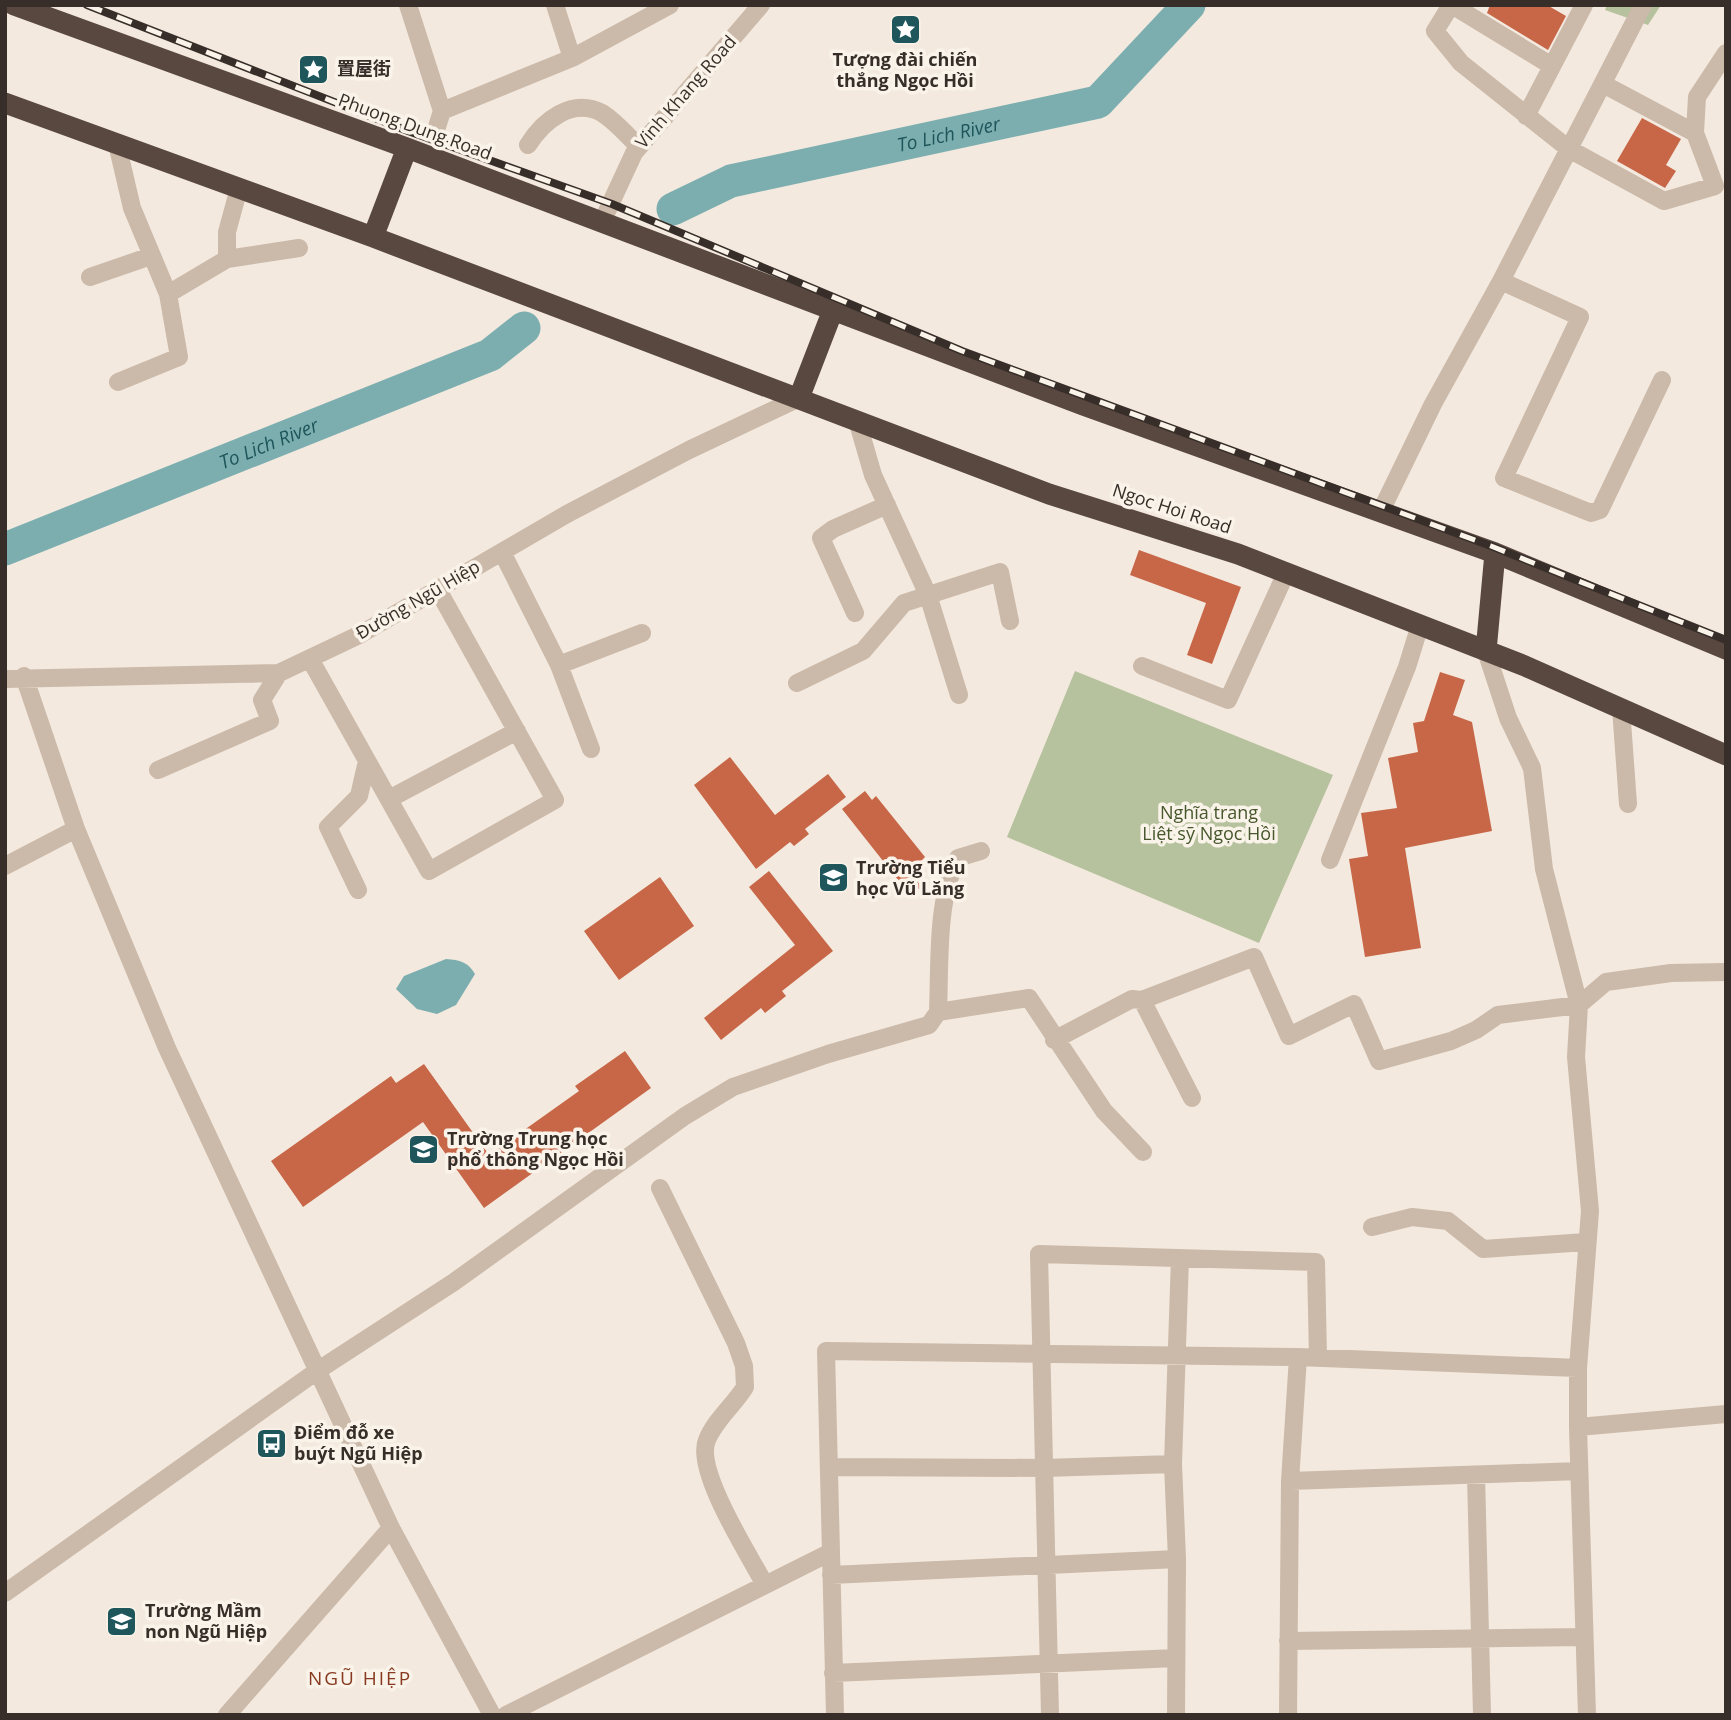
<svg xmlns="http://www.w3.org/2000/svg" width="1731" height="1720" font-family="'Open Sans','Noto Sans SC',sans-serif">
<style>
.green{fill:#b6c29d}
.water{fill:#7caeb0}
.lines{fill:none;stroke-linecap:round;stroke-linejoin:round}
.river{stroke:#7caeb0;stroke-width:33}
.building{fill:#c76748}
.minor{stroke:#cbb9a9;stroke-width:18}
.highway{stroke:#594840;stroke-width:21}
.rail-casing{stroke:#382e29;stroke-width:8}
.rail{stroke:#faf3ea;stroke-width:5;stroke-dasharray:16;stroke-linecap:butt}
.labels{text-anchor:middle;stroke-width:7;stroke-linejoin:round;paint-order:stroke}
.poi-label{font-size:18px;font-weight:bold;fill:#382e29;stroke:#faf3ea;text-anchor:start}
.street-label{font-size:18px;fill:#382e29;stroke:#faf3ea}
.park-label{font-size:18px;fill:#47572c;stroke:#faf3ea}
.water-label{font-size:19px;font-style:italic;fill:#1e565b;stroke:#faf3ea}
.neighbourhood-label{font-size:19px;letter-spacing:2px;fill:#883a21;stroke:#faf3ea}
</style>
<rect width="100%" height="100%" fill="#f3e9de"/>
<path class="green" d="M1607 5H1661L1648 25 1605 10Z
M1075 671 1333 775 1259 943 1007 837Z"/>
<path class="water" d="M446 959C460 960 468 962 475 974L456 1005 437 1014 417 1009 396 989 404 976Z"/>
<g class="lines">
<g class="river">
<path id="s1" d="M673 209 731 181 1098 102 1189 5"/>
<path id="s2" d="M5 549 490 355 524 328"/>
</g>
</g>
<path class="building" d="M1490 5H1547L1566 16 1548 50 1487 13Z
M1642 118 1681 139 1666 165 1676 171 1665 188 1617 161Z
M1139 550 1241 587 1212 664 1187 655 1206 603 1130 575Z
M1440 672 1465 680 1453 715 1472 722 1492 831 1405 848 1421 948 1365 957 1349 859 1368 856 1361 813 1397 808 1388 758 1418 752 1413 723 1424 721Z
M730 757 775 815 828 774 846 797 805 829 809 834 794 846 790 842 756 869 694 785Z
M865 791 872 800 876 796 925 857 920 862 924 867 913 876 924 890 902 885 842 809Z
M769 871 833 951 782 991 786 996 765 1013 761 1008 721 1040 704 1018 795 945 749 887Z
M660 877 694 926 619 980 584 931Z
M625 1051 651 1088 484 1208 423 1122 303 1207 271 1161 391 1076 396 1083 424 1064 489 1155 579 1091 575 1086Z"/>
<g class="lines">
<path class="minor" d="M408 5 442 111 436 130
M555 5 572 58
M1451 5 1435 31 1461 63 1569 149 1664 201 1715 186 1695 133 1697 97 1726 53
M1452 5 1552 66
M1603 84 1695 133
M442 111 572 58 670 5
M1526 116 1584 5
M117 144 132 208 168 294 179 357 118 382
M528 145C543 121 572 97 602 113 615 121 628 136 639 147
M602 222 634 153 761 5
M227 259 299 248
M90 277 151 256
M1501 281 1580 317 1504 478 1591 513 1600 510 1662 380
M168 294 227 259V232L239 188
M857 420 873 475 928 595 959 695
M1381 511 1433 404 1501 281 1643 5
M502 552 559 665 642 633
M855 613 821 538 833 529 887 505
M1486 651 1508 718 1532 768 1544 869 1579 1005 1576 1057 1590 1211 1578 1368V1427L1587 1715
M310 659 429 871 555 800 438 590
M559 665 591 749
M1142 666 1228 700 1286 573
M24 676 76 829 167 1048 391 1528 492 1715
M5 679 279 673 361 634 567 514 689 450 799 398
M797 683 863 651 904 603 1000 572 1010 621
M1621 708 1628 804
M158 770 270 721 262 700 279 673
M389 799 517 731
M1330 860 1407 667 1420 625
M5 866 76 829
M358 890 328 827 359 796 367 761
M1142 1000 1192 1098
M938 1012 1029 998 1104 1111 1143 1152
M1054 1040 1132 999 1142 1000 1254 957 1289 1036 1354 1004 1379 1061 1451 1041 1476 1030 1498 1015 1579 1005 1606 982 1671 973 1726 972
M660 1188 736 1343 744 1366 745 1387C734 1405 715 1420 707 1440 694 1470 750 1556 765 1585
M1372 1227 1412 1217 1448 1221 1483 1249 1586 1242
M1578 1368 1298 1357 1290 1481 1579 1471
M1578 1427 1726 1414
M829 1467 1044 1468 1173 1464
M1476 1475 1482 1715
M831 1575 1177 1559
M5 1593 317 1371 454 1282 685 1116 733 1087 828 1054 929 1025 938 1012C940 967 936 898 958 858L981 851
M1288 1641 1584 1637
M833 1673 1176 1658
M227 1715 391 1528
M506 1715 831 1552
M835 1715 826 1351 1298 1357
M1050 1715 1039 1254 1316 1262 1318 1358
M1176 1715 1177 1559 1173 1464 1180 1258
M1288 1715 1290 1481"/>
<path class="highway" d="M14 5 407 148 1083 405 1495 553 1726 649
M5 103 373 237 1049 494 1238 554 1525 666 1726 755
M373 237 407 148
M799 398 833 310
M1486 651 1495 553"/>
<defs>
<path id="rail" d="M87 5 408 131 612 204 962 351 1491 546 1726 640"/>
</defs>
<use href="#rail" class="rail-casing"/>
<use href="#rail" class="rail"/>
</g>
<defs>
<symbol id="sight-square" viewBox="-11 -11 22 22"><rect x="-9" y="-9" width="18" height="18" rx="4" fill="#1e565b" stroke="#faf3ea"/><path d="M0-6L1.8-2.2L6-1.7L2.9 1.2L3.7 5.4L0 3.3L-3.7 5.4L-2.9 1.2L-6-1.7L-1.8-2.2Z" fill="#fff"/></symbol>
<symbol id="school-square" viewBox="-11 -11 22 22"><rect x="-9" y="-9" width="18" height="18" rx="4" fill="#1e565b" stroke="#faf3ea"/><path d="M0-5L7-2L0 1L-7-2ZM-4 1L0 2.5L4 1V4Q0 6-4 4Z" fill="#fff"/></symbol>
<symbol id="bus-square" viewBox="-11 -11 22 22"><rect x="-9" y="-9" width="18" height="18" rx="4" fill="#1e565b" stroke="#faf3ea"/><path d="M-5-6H5V4H4V6H2V4H-2V6H-4V4H-5ZM-3.5-4V0h7V-4ZM-3.5 1.2v1.5H-2V1.2ZM2 1.2v1.5H3.5V1.2Z" fill="#fff"/></symbol>
</defs>
<g fill-rule="evenodd">
<use href="#sight-square" x="888" y="12" width="35" height="35"/>
<use href="#sight-square" x="296" y="52" width="35" height="35"/>
<use href="#school-square" x="816" y="860" width="35" height="35"/>
<use href="#school-square" x="406" y="1132" width="35" height="35"/>
<use href="#bus-square" x="254" y="1426" width="35" height="35"/>
<use href="#school-square" x="104" y="1604" width="35" height="35"/>
</g>
<g class="labels">
<g class="poi-label">
<text x="905" y="66" text-anchor="middle">Tượng đài chiến<tspan x="905" dy="21">thắng Ngọc Hồi</tspan></text>
<text x="337" y="75">置屋街</text>
<text x="856" y="874">Trường Tiểu<tspan x="856" dy="21">học Vũ Lăng</tspan></text>
<text x="447" y="1145">Trường Trung học<tspan x="447" dy="21">phổ thông Ngọc Hồi</tspan></text>
<text x="294" y="1439">Điểm đỗ xe<tspan x="294" dy="21">buýt Ngũ Hiệp</tspan></text>
<text x="145" y="1617">Trường Mầm<tspan x="145" dy="21">non Ngũ Hiệp</tspan></text>
</g>
<g class="street-label">
<text transform="translate(686 92) rotate(-49)" y="6">Vinh Khang Road</text>
<text transform="translate(415 127) rotate(20)" y="6">Phuong Dung Road</text>
<text transform="translate(1172 509) rotate(18)" y="6">Ngoc Hoi Road</text>
<text transform="translate(418 600) rotate(-30)" y="6">Đường Ngũ Hiệp</text>
</g>
<g class="park-label">
<text x="1209" y="819">Nghĩa trang<tspan x="1209" dy="21">Liệt sỹ Ngọc Hồi</tspan></text>
</g>
<g class="water-label">
<text dy="7" stroke="none"><textPath href="#s1" startOffset="287">To Lich River</textPath></text>
<text dy="7" stroke="none"><textPath href="#s2" startOffset="284">To Lich River</textPath></text>
</g>
<g class="neighbourhood-label">
<text x="360" y="1685">NGŨ HIỆP</text>
</g>
</g>
<rect width="1731" height="1720" fill="none" stroke="#382e29" stroke-width="14"/>
</svg>
